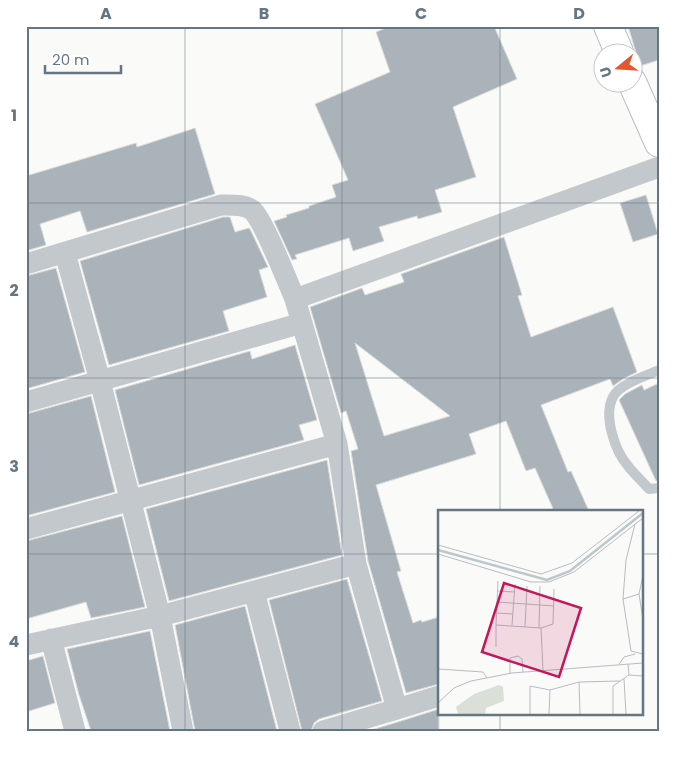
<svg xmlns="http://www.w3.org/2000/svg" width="685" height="757" font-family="Poppins,sans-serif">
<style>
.building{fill:#aab3b9;stroke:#dcdcda;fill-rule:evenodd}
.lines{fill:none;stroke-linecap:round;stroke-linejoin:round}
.highway-casing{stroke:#b4b9bd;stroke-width:30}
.lane{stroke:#c3c8cc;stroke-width:10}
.street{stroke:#c3c8cc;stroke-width:21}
.highway{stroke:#fff;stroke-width:28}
.grid{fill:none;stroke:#657683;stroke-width:1;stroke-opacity:0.55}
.inset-river{fill:none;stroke:#bbc7cb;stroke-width:2.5}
.inset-road{fill:none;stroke:#b5bdc2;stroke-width:1}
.view{fill:#c2185b;fill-opacity:0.15;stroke:#c2185b;stroke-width:2.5}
.inset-edge{fill:none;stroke:#657683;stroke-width:2.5}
.neatline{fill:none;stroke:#657683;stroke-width:2}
.grid-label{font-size:16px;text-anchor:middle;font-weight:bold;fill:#657683}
</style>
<rect width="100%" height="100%" fill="#fafaf8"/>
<path class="building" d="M391 26H494L517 79 453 107 476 177 435 190 442 212 418 219 417 216 379 227 384 241 353 251 349 238 295 255 297 259 292 260 274 221 287 217 286 215 309 208V206L336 197 332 185 348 180 315 104 390 72 376 32Z
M628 26H659V60L640 66Z
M195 128 215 194 87 232 80 211 40 224 46 245 26 251V176L136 143 137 147Z
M646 195 658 234 633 242 620 203Z
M223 217H230L235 232 249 228 251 231 268 267 259 270 267 297 223 311 229 331 109 365 80 261Z
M504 237 522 295 518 296 531 337 613 307 637 372 623 379 613 386 610 379 541 405 568 472 571 471 589 511H554L535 468 526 471 506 421 469 434 476 454 376 485 401 571 397 572 413 623 421 620 422 622 439 617V684L406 693 368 561 351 451 358 449 346 411 341 413 310 307 362 288 365 295 404 282 401 274ZM355 343 450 416 384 436Z
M56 268 85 372 26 389V276Z
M295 345 317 420 299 425 304 440 139 485 115 390 250 351 252 359Z
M659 383V481H656L619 400 625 394 642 385 644 390Z
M91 396 115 492 26 516V414Z
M327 460 342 555 169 601 146 509Z
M122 516 145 607 91 618 86 602 26 619V541Z
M347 579 382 701 319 719 314 723 311 731H302L269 600Z
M245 606 277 731H195L175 625Z
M150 631 170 731H91L79 695 67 649Z
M43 656 55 703 26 712V661Z
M439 709V731H368L401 721Z"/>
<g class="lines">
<defs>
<path id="highway" d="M608 26 619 52
M632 82 659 143"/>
</defs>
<use href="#highway" class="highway-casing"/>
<path class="lane" d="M659 370C646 376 619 384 613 397 603 416 615 451 628 466 634 474 642 481 649 489L659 488"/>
<path class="street" d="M65 253 100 381 160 616 183 731
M26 264 221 205C230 205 244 204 252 210 263 219 288 283 295 299L659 167
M295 299 337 444 356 564 397 709 323 731
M26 402 302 323
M26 529 337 444
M254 591 290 731
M51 639 75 731
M26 645 160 616 356 564
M397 709 439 696"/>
<use href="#highway" class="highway"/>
</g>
<path class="grid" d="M185 26V731M342 26V731M500 26V511M26 203H659M26 378H659M26 554H439M641 554H659M500 713V731"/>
<g transform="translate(438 510)">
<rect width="205" height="205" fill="#fafaf8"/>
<path d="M61 175 65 177 66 191 48 198 47 204H20L18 197 36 184Z" fill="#dadfd7"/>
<path class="inset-river" d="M0 40 109 70 132 61 205 3"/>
<path class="inset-road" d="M0 35 103 64 134 53 201 1M0 44 93 72H111L136 62 205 8M205 65 201 84 205 110M60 71 58 115 103 118M60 81 77 82M201 84 185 89 193 141 205 144M185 89 188 50 197 14M59 92 116 96M59 103 75 104M74 115 77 74M87 117 89 76M101 118 102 76M58 137V115M181 154 186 147 197 144M190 154 191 165 205 166M0 159 45 162 49 168M105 160 103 118 115 114 116 79M72 164V148L80 146 84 149 85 162M186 169 188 204M141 172 142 204M0 193 16 178 33 171 74 163 205 153M92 204V176L112 180 141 172 182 171M111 204 112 180M175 204V176L191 165"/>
<path class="view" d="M66 73 143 98 121 167 44 142Z"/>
<rect width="205" height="205" class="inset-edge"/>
</g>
<rect width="685" height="757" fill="none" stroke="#ffffff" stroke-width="55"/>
<g transform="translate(618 68) rotate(252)"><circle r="24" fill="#ffffff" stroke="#c1c8cd"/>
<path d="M0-4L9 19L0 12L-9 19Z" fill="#e4572e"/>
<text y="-8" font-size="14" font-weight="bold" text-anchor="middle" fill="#657683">U</text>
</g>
<path d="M45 65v8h76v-8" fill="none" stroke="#657683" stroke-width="2.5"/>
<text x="52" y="65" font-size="15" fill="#657683" stroke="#ffffff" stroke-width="4" paint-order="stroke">20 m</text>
<rect x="28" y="28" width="630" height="702" class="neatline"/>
<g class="grid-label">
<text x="106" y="19">A</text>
<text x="264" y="19">B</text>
<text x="421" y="19">C</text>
<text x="579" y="19">D</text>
<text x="14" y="121">1</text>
<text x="14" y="296">2</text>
<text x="14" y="472">3</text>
<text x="14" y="647">4</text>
</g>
</svg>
